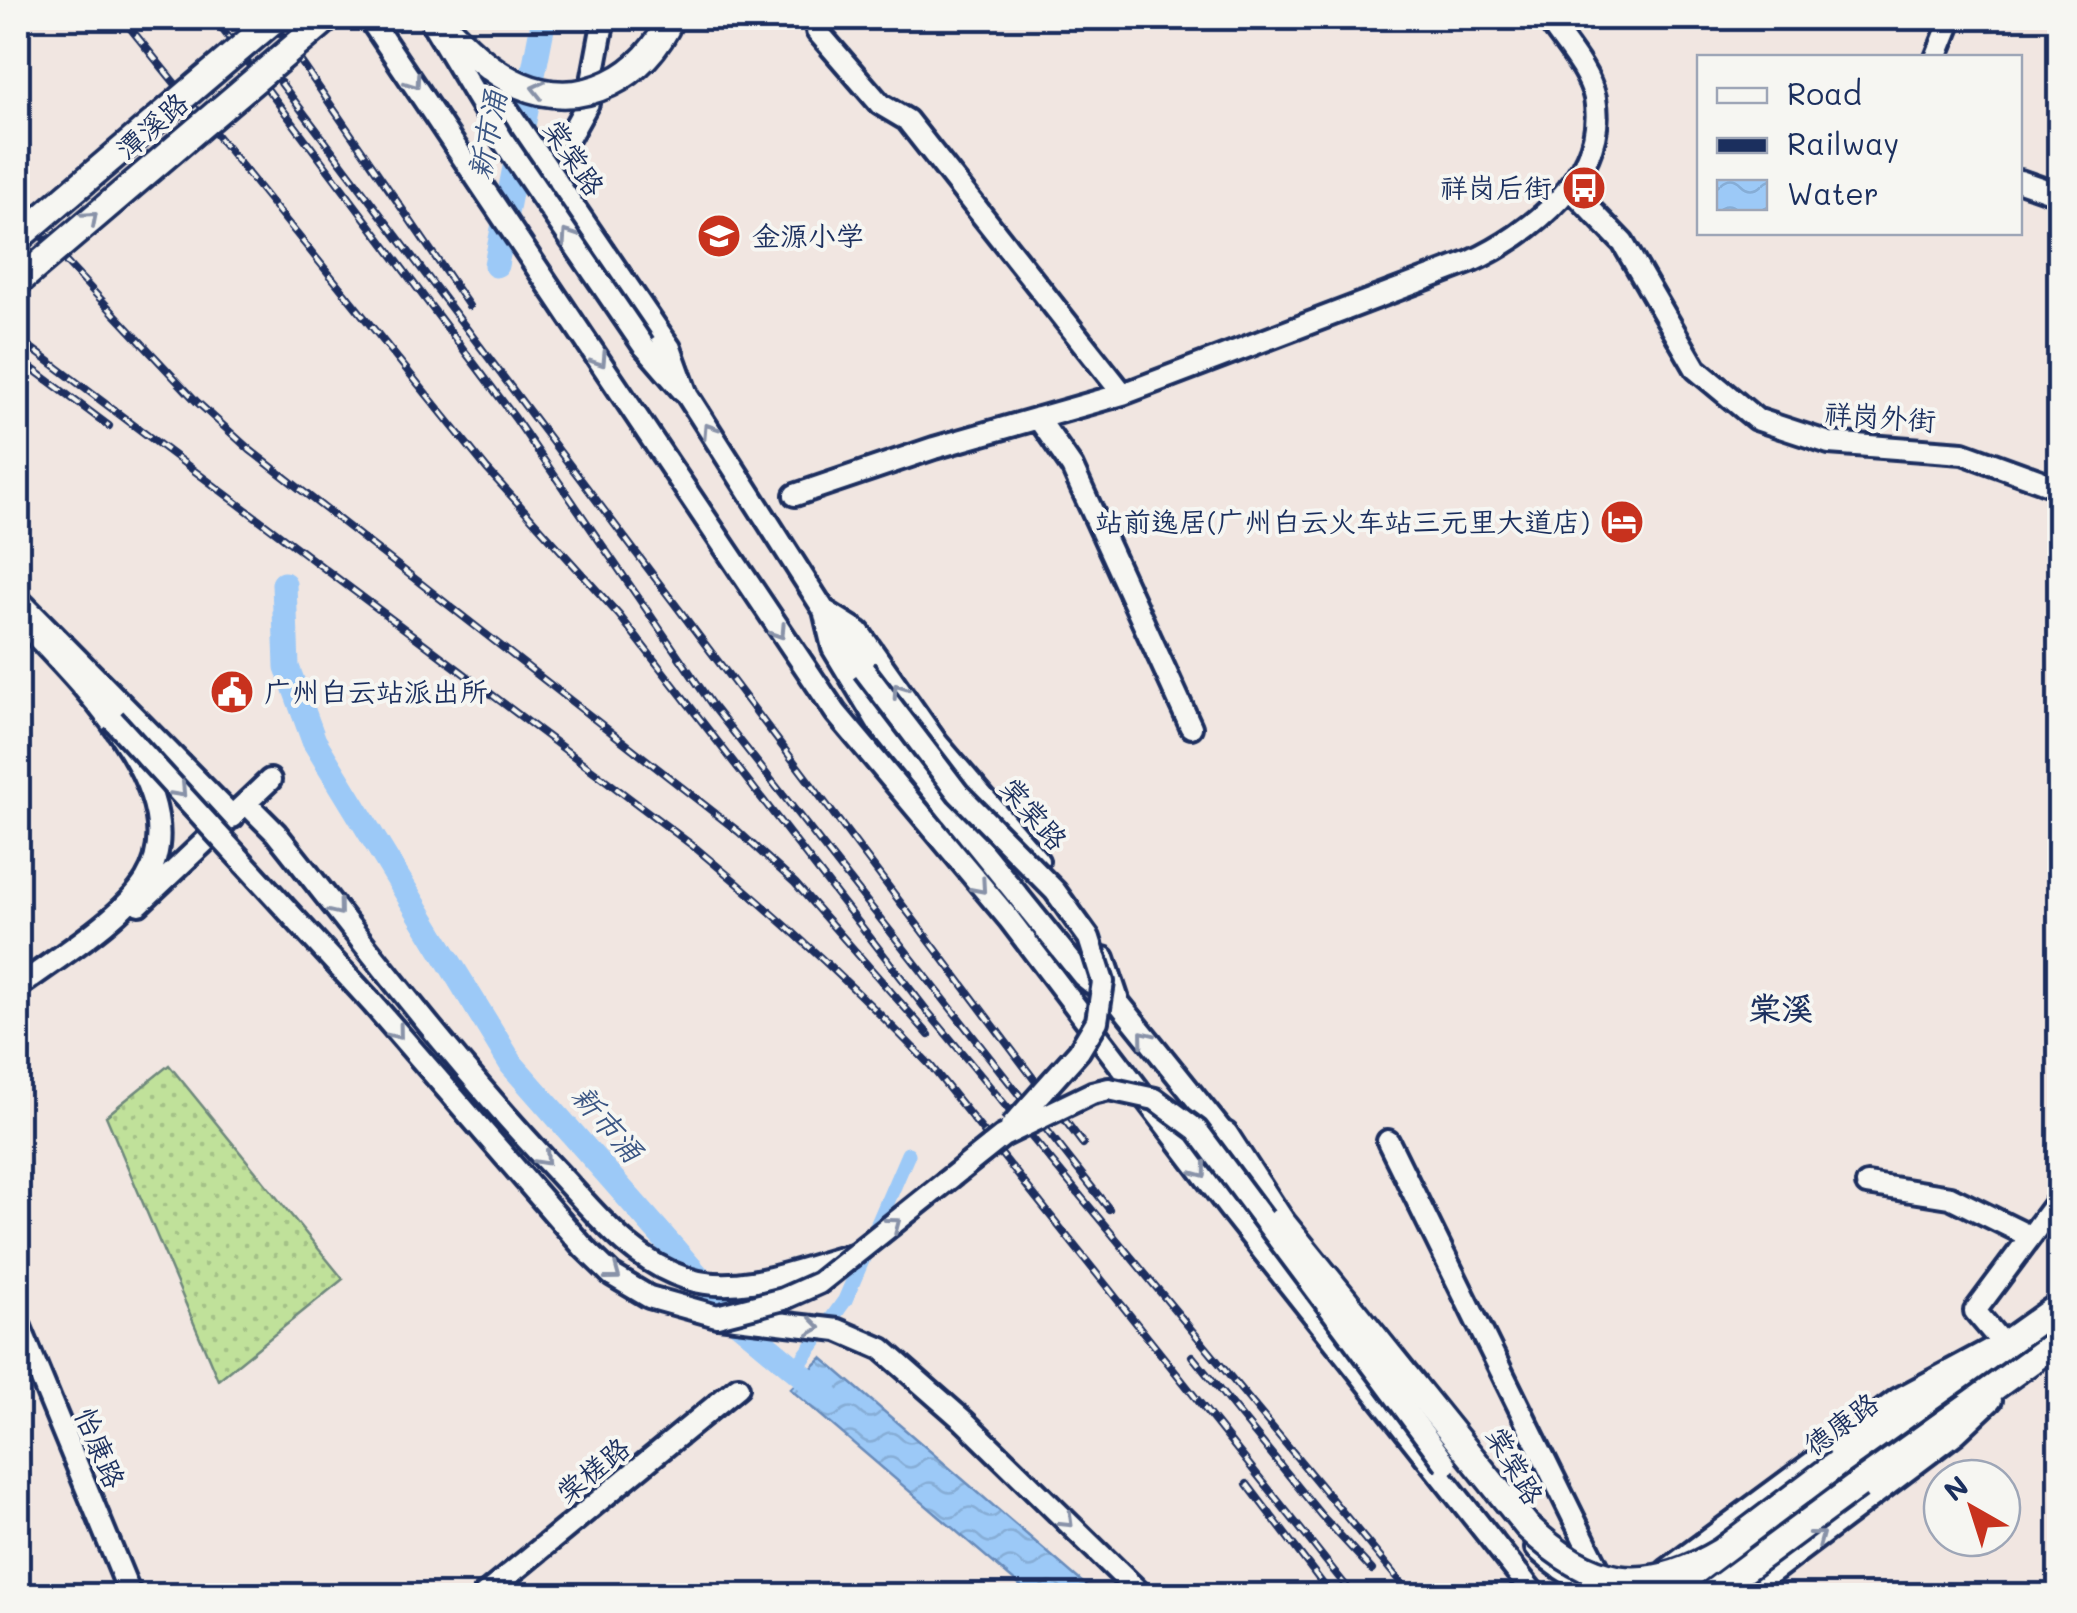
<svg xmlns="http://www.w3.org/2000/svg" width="2077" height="1613" font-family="Mali,'LXGW WenKai TC',sans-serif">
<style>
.grass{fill:url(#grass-dots);stroke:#6e887c;stroke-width:2.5}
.water{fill:url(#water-waves);stroke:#688bba;stroke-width:2.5}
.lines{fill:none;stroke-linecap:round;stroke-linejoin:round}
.canal{stroke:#9cc9f7;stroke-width:15}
.river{stroke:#9cc9f7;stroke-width:25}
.minor-casing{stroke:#1b2f5e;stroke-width:28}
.major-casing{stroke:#1b2f5e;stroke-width:32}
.minor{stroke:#f6f6f2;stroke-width:20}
.major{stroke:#f6f6f2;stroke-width:25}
.rail-casing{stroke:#1b2f5e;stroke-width:8}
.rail{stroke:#f6f6f2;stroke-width:4;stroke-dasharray:11;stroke-linecap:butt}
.minor-bridge-casing{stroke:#1b2f5e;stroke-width:28;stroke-linecap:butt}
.major-bridge-casing{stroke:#1b2f5e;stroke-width:32;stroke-linecap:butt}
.minor-bridge{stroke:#f6f6f2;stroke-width:20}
.major-bridge{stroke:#f6f6f2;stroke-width:25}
.oneway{stroke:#8892a8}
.labels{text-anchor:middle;stroke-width:8;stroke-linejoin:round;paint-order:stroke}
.street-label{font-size:28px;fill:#1b2f5e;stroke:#f6f6f2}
.poi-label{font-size:28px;fill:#1b2f5e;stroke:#f6f6f2;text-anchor:end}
.water-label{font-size:30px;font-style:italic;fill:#3b5684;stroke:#f6f6f2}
.quarter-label{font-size:32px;font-weight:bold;fill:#1b2f5e;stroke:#f6f6f2}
</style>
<defs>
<pattern id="grass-dots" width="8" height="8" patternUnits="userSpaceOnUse" patternTransform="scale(2.5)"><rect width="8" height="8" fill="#c0e19a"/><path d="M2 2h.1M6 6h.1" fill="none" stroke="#a4c187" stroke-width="1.8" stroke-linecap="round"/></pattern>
<pattern id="water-waves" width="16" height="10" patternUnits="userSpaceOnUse" patternTransform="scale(2.5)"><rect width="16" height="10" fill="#9cc9f7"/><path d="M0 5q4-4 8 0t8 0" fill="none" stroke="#86add6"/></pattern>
</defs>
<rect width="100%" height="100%" fill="#f1e6e1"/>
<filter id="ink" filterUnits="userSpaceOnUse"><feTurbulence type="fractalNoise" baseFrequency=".01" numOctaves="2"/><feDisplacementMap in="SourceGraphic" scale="20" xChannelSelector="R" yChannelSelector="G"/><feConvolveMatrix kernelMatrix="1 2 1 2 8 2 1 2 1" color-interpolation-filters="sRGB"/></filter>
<g filter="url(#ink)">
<path class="grass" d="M169 1065 343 1279 218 1380 106 1116Z"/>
<path class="water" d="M822 1358 1097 1595H1031L790 1389Z"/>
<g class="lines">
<path class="canal" d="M795 1370 845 1300 908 1154"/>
<path class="river" d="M496 265 544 18
M284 584 287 667 314 741 512 1065 738 1322 827 1396"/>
<defs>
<path id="minor" d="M369 18 836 713 1009 919 1228 1207 1536 1596
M827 18 817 31 880 104 907 120 1123 394
M462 56 498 96 670 348 687 395 824 610 859 632 937 743 1038 861
M1936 58 1952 18
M569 137 588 103 604 18
M2020 181 2060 195
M1569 187 1623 243 1696 369 1756 419 1829 443 1963 453 2060 488
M643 345 682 390
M1038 418 1072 467 1191 727
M795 495 934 448 1123 394 1470 262C1529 235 1609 174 1595 98 1589 70 1562 41 1547 18
M18 599 233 817
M824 610 833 648 879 724 1083 976 1111 998
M18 617C71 674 199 793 146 880 122 919 55 959 18 987
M832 622 864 670
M247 804 276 833C368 948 457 1067 559 1174 597 1215 632 1261 688 1279 740 1296 801 1268 852 1255
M139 904 270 780
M1104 958 1119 1003 1234 1146
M1388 1141 1604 1580
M1867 1184 1950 1197 2029 1236
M719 1316 838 1330 882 1349 964 1421 1143 1596
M18 1322 131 1596
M1536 1548C1568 1578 1597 1593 1641 1590
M1667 1570 1898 1399 2002 1343 1975 1311 2060 1197
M483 1596 738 1387
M1740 1596 1956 1433 1991 1400"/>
<path id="major" d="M1225 1135 1281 1221
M1838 1463 2060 1305
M1858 1485 2060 1340"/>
</defs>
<use href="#minor" class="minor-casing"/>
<use href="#major" class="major-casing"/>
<use href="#minor" class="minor"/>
<use href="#major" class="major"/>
<defs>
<path id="rail" d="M122 18 487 469 619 615 928 1012 1412 1596
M214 18 515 418 712 705 1109 1209
M271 18 469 306
M281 83 1083 1144
M18 211 197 402 250 450 739 832 795 883 929 1035
M18 338 697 849C780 918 857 989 931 1066L1354 1596
M18 358 109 426
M1192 1356 1321 1515 1372 1570
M1247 1484 1332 1596"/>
</defs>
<use href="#rail" class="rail-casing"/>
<use href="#rail" class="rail"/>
<defs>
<path id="minor-bridge" d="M431 21 502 139 643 345
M864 670 958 793 1055 891 1089 938 1103 982 1097 1021 1079 1051 1011 1127
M113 720 373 1004 584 1248 612 1275 649 1297 717 1316 783 1299 819 1283 1003 1136 1092 1093 1109 1089 1155 1099 1197 1130 1446 1464"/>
<path id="major-bridge" d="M437 18C462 43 486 70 520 85 583 112 646 76 671 18
M18 238 276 18
M18 282 328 18
M1281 1221 1527 1526C1589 1586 1643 1598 1720 1552
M1662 1596 1838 1463
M1708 1596 1858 1485"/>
</defs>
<use href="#minor-bridge" class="minor-bridge-casing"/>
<use href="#major-bridge" class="major-bridge-casing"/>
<use href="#minor-bridge" class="minor-bridge"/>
<use href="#major-bridge" class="major-bridge"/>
</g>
<defs><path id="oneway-chevron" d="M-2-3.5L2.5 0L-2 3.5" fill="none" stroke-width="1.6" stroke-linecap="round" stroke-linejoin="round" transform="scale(2.5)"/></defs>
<g class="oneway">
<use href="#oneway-chevron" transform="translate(414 82) rotate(55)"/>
<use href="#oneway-chevron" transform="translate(538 89) rotate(-167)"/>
<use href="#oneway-chevron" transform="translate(91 218) rotate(-41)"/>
<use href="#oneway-chevron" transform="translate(568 236) rotate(-124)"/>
<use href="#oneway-chevron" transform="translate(600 360) rotate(57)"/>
<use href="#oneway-chevron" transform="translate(709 430) rotate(-123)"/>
<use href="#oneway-chevron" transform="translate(779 632) rotate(57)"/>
<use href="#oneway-chevron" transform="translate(899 690) rotate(-125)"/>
<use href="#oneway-chevron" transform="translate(180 791) rotate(47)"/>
<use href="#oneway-chevron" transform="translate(980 887) rotate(49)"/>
<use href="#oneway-chevron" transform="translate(337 909) rotate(51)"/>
<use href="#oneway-chevron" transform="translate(397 1033) rotate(51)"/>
<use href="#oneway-chevron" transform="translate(1145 1037) rotate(-129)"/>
<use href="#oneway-chevron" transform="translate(544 1159) rotate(47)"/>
<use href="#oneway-chevron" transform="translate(1201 1171) rotate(53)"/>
<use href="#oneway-chevron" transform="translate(894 1224) rotate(-37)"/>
<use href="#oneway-chevron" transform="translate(614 1274) rotate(37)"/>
<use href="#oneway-chevron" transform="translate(814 1327) rotate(7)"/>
<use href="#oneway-chevron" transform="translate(1067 1521) rotate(44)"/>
<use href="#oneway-chevron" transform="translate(1818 1537) rotate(-37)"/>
</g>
</g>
<defs>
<symbol id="bus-disc" viewBox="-11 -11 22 22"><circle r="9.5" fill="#c8321e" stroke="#f6f6f2"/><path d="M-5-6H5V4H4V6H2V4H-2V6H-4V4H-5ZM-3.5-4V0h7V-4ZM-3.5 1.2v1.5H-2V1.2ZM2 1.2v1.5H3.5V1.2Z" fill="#fff"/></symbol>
<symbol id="school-disc" viewBox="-11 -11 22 22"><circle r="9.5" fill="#c8321e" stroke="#f6f6f2"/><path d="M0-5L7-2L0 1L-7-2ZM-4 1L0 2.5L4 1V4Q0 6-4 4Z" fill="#fff"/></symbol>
<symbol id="hotel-disc" viewBox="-11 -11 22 22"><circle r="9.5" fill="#c8321e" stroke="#f6f6f2"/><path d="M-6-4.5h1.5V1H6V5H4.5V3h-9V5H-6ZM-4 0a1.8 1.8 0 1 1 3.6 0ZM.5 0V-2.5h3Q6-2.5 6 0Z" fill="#fff"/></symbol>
<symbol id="civic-disc" viewBox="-11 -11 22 22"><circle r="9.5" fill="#c8321e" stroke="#f6f6f2"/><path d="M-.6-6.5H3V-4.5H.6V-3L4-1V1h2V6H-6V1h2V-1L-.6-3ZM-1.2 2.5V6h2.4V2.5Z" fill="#fff"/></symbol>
</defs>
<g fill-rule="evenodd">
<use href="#bus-disc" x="1559" y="163" width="50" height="50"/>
<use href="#school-disc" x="694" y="211" width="50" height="50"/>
<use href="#hotel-disc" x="1597" y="497" width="50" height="50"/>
<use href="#civic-disc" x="207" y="667" width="50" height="50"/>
</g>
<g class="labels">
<g class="street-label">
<text transform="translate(152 126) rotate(-41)" y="10">潭溪路</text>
<text transform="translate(574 158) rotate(56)" y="10">棠棠路</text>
<text transform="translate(1880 417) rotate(4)" y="10">祥岗外街</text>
<text transform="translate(1034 814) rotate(49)" y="10">棠棠路</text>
<text transform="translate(1841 1424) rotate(-36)" y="10">德康路</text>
<text transform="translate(100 1448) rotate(67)" y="10">怡康路</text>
<text transform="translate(1515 1466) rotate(60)" y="10">棠棠路</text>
<text transform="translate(593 1470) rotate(-39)" y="10">棠槎路</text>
</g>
<g class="poi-label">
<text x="1552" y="198">祥岗后街</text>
<text x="752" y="246" text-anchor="start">金源小学</text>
<text x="1590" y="532">站前逸居(广州白云火车站三元里大道店)</text>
<text x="264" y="702" text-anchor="start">广州白云站派出所</text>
</g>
<g class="water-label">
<text transform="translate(488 135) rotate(-79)" y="10">新市涌</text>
<text transform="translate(607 1124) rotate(49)" y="10">新市涌</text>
</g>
<g class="quarter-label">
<text x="1781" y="1020">棠溪</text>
</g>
</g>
<rect width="2077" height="1613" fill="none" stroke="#f6f6f2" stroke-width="60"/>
<rect x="30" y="30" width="2017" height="1553" fill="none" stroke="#1b2f5e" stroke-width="4" filter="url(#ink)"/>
<rect x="1697" y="55" width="325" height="180" fill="#f6f6f2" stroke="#9ea6b7" stroke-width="2.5"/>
<rect x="1717" y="88" width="50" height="15" fill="#f6f6f2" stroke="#9ea6b7" stroke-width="2.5"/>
<text x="1787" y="105" font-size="30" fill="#1b2f5e">Road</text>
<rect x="1717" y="138" width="50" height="15" fill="#1b2f5e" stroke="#9ea6b7" stroke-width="2.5"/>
<text x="1787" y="155" font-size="30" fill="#1b2f5e">Railway</text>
<rect x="1717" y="180" width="50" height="30" fill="url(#water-waves)" stroke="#9ea6b7" stroke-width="2.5"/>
<text x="1787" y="205" font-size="30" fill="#1b2f5e">Water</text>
<g transform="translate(1972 1508) rotate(321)"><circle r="48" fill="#f6f6f2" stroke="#9ea6b7" stroke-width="2.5"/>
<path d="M0-8L18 38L0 25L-18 38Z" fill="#c8321e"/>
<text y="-15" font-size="28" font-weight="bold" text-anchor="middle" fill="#1b2f5e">N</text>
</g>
</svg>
